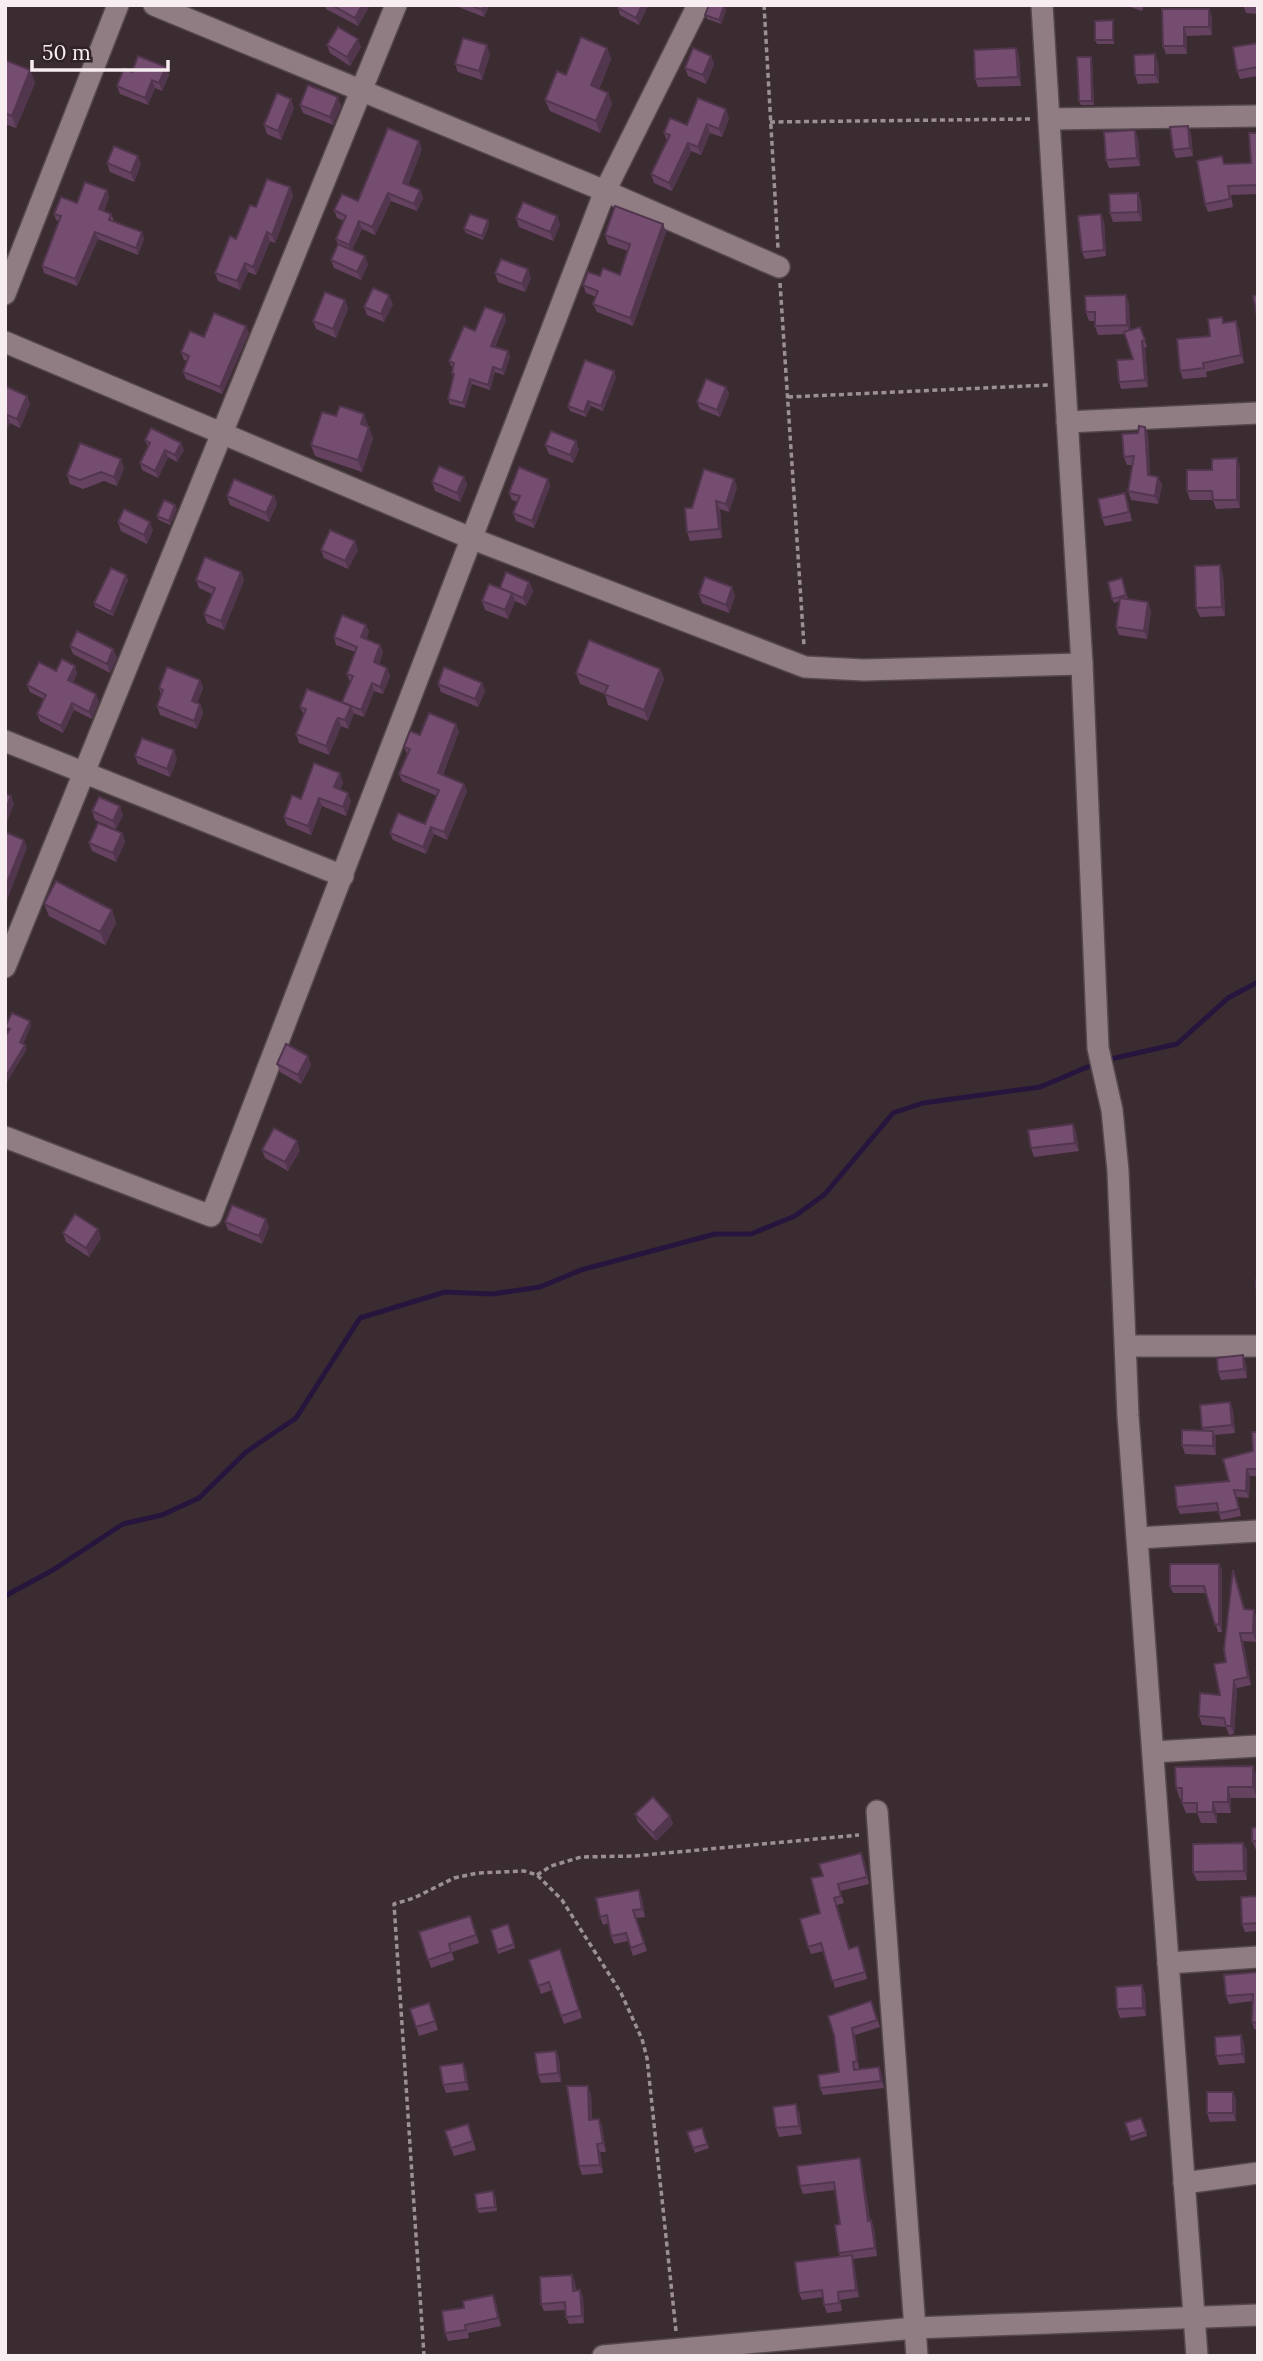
<svg xmlns="http://www.w3.org/2000/svg" width="1263" height="2361" viewBox="0 0 1263 2361" font-family="Lora,serif">
  <style>
    .lines { fill: none; stroke-linecap: round; stroke-linejoin: round }
    .stream { stroke: #28153d; stroke-width: 5 }
    .minor-casing { stroke: #55484d; stroke-width: 24 }
    .path { stroke: #9c9094; stroke-width: 3.5; stroke-dasharray: 5 3.5; stroke-linecap: butt }
    .minor { stroke: #907d83; stroke-width: 21 }
    .wall { fill: #654260 }
    .shaded-wall { fill: #52364e }
    .building { fill: #754d70; stroke: #52364e; stroke-width: 2 }
  </style>
  <rect width="100%" height="100%" fill="#3b2c31"/>
  <g class="lines">
    <g class="stream">
      <polyline points="1106,1060 1177,1044 1228,998 1258,982"/>
      <polyline points="5,1596 53,1570 123,1524 162,1515 199,1498 246,1452 296,1418 360,1318 445,1292 492,1294 540,1287 581,1270 715,1234 751,1234 795,1216 825,1194 893,1113 923,1103 1040,1087 1097,1063"/>
    </g>
    <defs>
      <g id="minor">
        <polyline points="154,5 605,191 779,267"/>
        <polyline points="1042,5 1082,664 1098,1048 1112,1110 1118,1171 1128,1416 1197,2356"/>
        <polyline points="1049,119 1258,116"/>
        <polyline points="5,294 118,5"/>
        <polyline points="5,342 473,539 805,667 864,670 1082,664"/>
        <polyline points="1067,422 1258,413"/>
        <polyline points="5,741 343,876"/>
        <polyline points="5,967 396,5"/>
        <polyline points="5,1137 211,1216 605,191 698,5"/>
        <polyline points="1127,1346 1258,1346"/>
        <polyline points="1138,1538 1258,1531"/>
        <polyline points="1153,1752 1258,1746"/>
        <polyline points="877,1811 917,2356"/>
        <polyline points="1168,1963 1258,1957"/>
        <polyline points="1184,2183 1258,2173"/>
        <polyline points="603,2356 915,2328 1258,2315"/>
      </g>
    </defs>
    <use href="#minor" class="minor-casing"/>
    <g class="path">
      <polyline points="764,5 778,248"/>
      <polyline points="770,122 1030,119"/>
      <polyline points="780,283 804,646"/>
      <polyline points="788,397 1048,385"/>
      <polyline points="537,1875 551,1866 581,1857 634,1856 859,1835"/>
      <polyline points="424,2356 394,1904 414,1898 454,1878 478,1873 524,1871 537,1875 562,1900 621,1993 642,2039 647,2058 676,2331"/>
    </g>
    <use href="#minor" class="minor"/>
  </g>
  <g class="wall">
    <polygon points="324,5 370,5 358,26 326,9"/>
    <polygon points="453,5 489,5 484,17"/>
    <polygon points="619,5 648,5 639,25 620,15 618,8"/>
    <polygon points="1124,5 1144,5 1142,11"/>
    <polygon points="1243,5 1258,5 1258,14 1246,13"/>
    <polygon points="1162,9 1209,9 1212,18 1212,35 1187,36 1187,54 1166,54 1163,46"/>
    <polygon points="726,10 721,24 707,19 705,15"/>
    <polygon points="1114,25 1114,44 1097,44 1095,40"/>
    <polygon points="1258,43 1258,76 1240,79 1237,71"/>
    <polygon points="327,45 361,47 350,66 330,53"/>
    <polygon points="607,48 611,59 599,89 608,93 612,104 600,133 550,111 545,100 566,75"/>
    <polygon points="1016,48 1019,57 1021,86 978,87 975,79"/>
    <polygon points="490,54 482,80 458,72 455,64"/>
    <polygon points="711,56 714,64 706,84 688,76 685,68"/>
    <polygon points="1091,57 1092,61 1094,105 1081,105 1079,101"/>
    <polygon points="5,60 30,70 35,83 16,128 5,124"/>
    <polygon points="1158,62 1159,83 1138,84 1135,75"/>
    <polygon points="166,67 169,75 162,91 155,88 148,105 120,94 117,86 132,72"/>
    <polygon points="300,105 341,106 333,125 303,113"/>
    <polygon points="294,108 281,140 267,134 264,125"/>
    <polygon points="729,118 722,137 710,133 701,155 691,151 672,191 654,183 651,174 667,141 664,133 687,125"/>
    <polygon points="1188,126 1191,134 1193,156 1176,158 1173,150"/>
    <polygon points="1258,133 1258,194 1231,195 1233,207 1208,212 1205,204 1225,164 1251,163"/>
    <polygon points="1138,138 1140,166 1109,168 1106,160"/>
    <polygon points="422,149 408,185 420,190 423,198 417,211 391,201 375,235 362,229 352,250 368,264 361,280 334,268 331,260 338,245 336,239 344,221 337,218 334,210 358,201"/>
    <polygon points="107,163 141,164 134,182 110,172"/>
    <polygon points="290,187 293,196 275,243 270,241 256,275 248,272 240,290 218,281 215,273 256,207"/>
    <polygon points="107,190 109,197 104,211 111,214 114,221 142,232 144,239 138,255 98,239 77,286 44,273 42,266 59,221 56,220 54,214"/>
    <polygon points="1141,201 1142,221 1113,222 1110,213"/>
    <polygon points="557,216 560,225 553,241 519,227 516,218"/>
    <polygon points="488,220 489,225 483,240 466,233 464,229"/>
    <polygon points="1104,221 1106,256 1085,259 1082,252"/>
    <polygon points="663,224 666,232 633,326 597,312 593,304 596,297 586,293 583,285 600,276 620,275 628,251 608,244 605,235"/>
    <polygon points="495,273 531,278 525,292 498,282"/>
    <polygon points="345,300 348,309 336,338 316,329 313,321"/>
    <polygon points="1129,303 1130,330 1140,327 1147,347 1145,348 1148,387 1121,389 1119,382 1133,359 1125,334 1098,335 1095,326 1095,321 1089,321 1086,312"/>
    <polygon points="393,304 384,322 367,315 364,307"/>
    <polygon points="504,314 506,320 495,347 510,356 504,375 495,372 490,390 472,384 465,408 450,404 448,399 453,378 452,373 453,367 451,366 449,361 475,331"/>
    <polygon points="1236,321 1239,329 1244,363 1206,372 1207,377 1183,379 1180,371 1210,336 1224,322"/>
    <polygon points="249,333 222,394 186,379 183,372 187,361 184,360 181,352 204,337"/>
    <polygon points="616,377 603,411 591,406 586,417 570,411 568,406"/>
    <polygon points="5,386 27,396 30,404 20,428 10,423 5,432"/>
    <polygon points="726,387 729,394 720,417 700,409 697,402"/>
    <polygon points="336,416 368,425 368,427 373,438 362,472 315,456 311,445"/>
    <polygon points="1145,427 1148,435 1150,475 1158,477 1162,485 1158,504 1131,500 1128,491 1132,465 1127,465 1124,457 1138,433"/>
    <polygon points="145,440 184,450 177,462 168,457 158,478 142,470 140,463 148,447"/>
    <polygon points="545,445 579,449 573,463 549,454"/>
    <polygon points="1240,467 1240,508 1216,509 1213,500 1190,500 1187,491 1212,470"/>
    <polygon points="124,468 117,486 104,481 83,489 70,484 67,475"/>
    <polygon points="464,477 467,485 460,502 435,491 432,482"/>
    <polygon points="548,479 550,486 534,528 516,521 513,513 518,502 512,500 509,493"/>
    <polygon points="734,479 737,487 729,512 720,509 722,538 690,541 687,532 692,508"/>
    <polygon points="227,496 274,496 277,504 269,522 230,505"/>
    <polygon points="1128,502 1132,521 1105,526 1102,518"/>
    <polygon points="177,509 170,525 159,520 157,516"/>
    <polygon points="118,522 153,530 147,544 121,531"/>
    <polygon points="321,550 358,550 348,569 324,558"/>
    <polygon points="241,572 244,580 224,630 207,623 204,614 212,594 199,588 196,580"/>
    <polygon points="1223,574 1225,616 1200,617 1196,608"/>
    <polygon points="1122,578 1128,599 1151,611 1147,639 1119,635 1116,627 1120,601 1114,603 1112,599"/>
    <polygon points="128,580 113,616 95,607 94,603"/>
    <polygon points="529,582 533,591 526,606 515,601 508,619 485,610 482,601 500,588"/>
    <polygon points="732,587 735,596 729,613 702,603 699,594"/>
    <polygon points="366,625 369,632 366,639 380,645 383,652 379,664 387,668 390,676 383,694 374,691 364,717 353,713 348,729 341,726 329,755 299,743 296,734 304,715 300,707 342,703 350,682 347,674 355,652 336,645 334,637"/>
    <polygon points="70,646 113,649 117,658 110,673 73,654"/>
    <polygon points="660,669 664,679 648,721 608,705 605,694 580,684 576,673"/>
    <polygon points="56,671 77,673 73,682 99,701 92,719 74,710 63,733 40,721 37,714 44,699 30,692 27,685"/>
    <polygon points="200,680 203,688 197,703 200,704 203,713 197,729 160,715 157,706 161,695 159,688"/>
    <polygon points="482,683 485,691 478,707 441,692 438,684"/>
    <polygon points="459,731 443,775 464,784 467,791 447,840 434,834 426,854 393,840 390,833 425,824 437,796 402,781 399,774 407,754 404,747 420,735"/>
    <polygon points="135,756 177,759 170,777 138,764"/>
    <polygon points="343,782 340,790 351,801 346,816 322,806 311,835 287,825 284,817 301,799"/>
    <polygon points="92,811 123,815 116,829 95,820"/>
    <polygon points="122,833 125,842 116,862 92,851 89,843"/>
    <polygon points="44,904 112,910 116,923 105,945 49,916"/>
    <polygon points="277,1064 311,1065 301,1084 280,1072"/>
    <polygon points="1073,1124 1076,1133 1079,1151 1034,1157 1031,1148"/>
    <polygon points="262,1150 300,1150 288,1171 265,1158"/>
    <polygon points="225,1222 269,1227 262,1244 228,1230"/>
    <polygon points="63,1233 101,1238 89,1257 66,1242"/>
    <polygon points="1246,1363 1247,1378 1221,1380 1218,1372"/>
    <polygon points="1233,1410 1235,1433 1215,1435 1216,1440 1216,1455 1185,1454 1182,1445 1204,1431 1202,1428"/>
    <polygon points="1258,1432 1258,1476 1250,1476 1249,1498 1237,1497 1241,1516 1221,1520 1218,1511 1180,1514 1177,1507 1229,1481 1253,1451"/>
    <polygon points="1219,1564 1222,1571 1222,1632 1218,1632 1206,1593 1173,1593 1170,1586"/>
    <polygon points="1236,1578 1245,1609 1257,1618 1256,1642 1243,1641 1251,1685 1237,1688 1234,1734 1229,1735 1226,1727 1202,1725 1199,1716 1220,1695 1226,1662"/>
    <polygon points="1257,1777 1257,1798 1231,1798 1231,1813 1217,1813 1217,1823 1201,1823 1197,1813 1186,1813 1182,1803 1182,1799 1180,1799 1176,1788"/>
    <polygon points="635,1814 670,1816 673,1824 656,1841 638,1822"/>
    <polygon points="1258,1827 1258,1850 1256,1850 1252,1841"/>
    <polygon points="1243,1843 1247,1851 1247,1880 1197,1881 1193,1872"/>
    <polygon points="864,1860 869,1884 840,1891 844,1903 837,1905 849,1949 860,1953 867,1979 835,1988 824,1951 811,1954 808,1947 820,1913 823,1876"/>
    <polygon points="639,1890 642,1899 645,1917 636,1918 647,1951 633,1956 628,1941 614,1944 611,1936 609,1923 603,1925 600,1917"/>
    <polygon points="1258,1896 1258,1931 1245,1932 1242,1924"/>
    <polygon points="470,1916 479,1943 452,1952 454,1960 431,1968 419,1932"/>
    <polygon points="508,1924 515,1948 498,1954 491,1930"/>
    <polygon points="560,1949 582,2018 564,2024 552,1990 541,1994 529,1960"/>
    <polygon points="1258,1972 1258,2030 1254,2029 1252,2022 1253,2001 1229,2004 1226,1996"/>
    <polygon points="1142,1985 1145,1994 1146,2016 1120,2018 1117,2009"/>
    <polygon points="871,2001 880,2027 855,2035 859,2069 856,2069 856,2070 879,2067 882,2075 884,2088 823,2095 820,2088 839,2072 834,2035"/>
    <polygon points="429,2003 438,2030 419,2036 410,2009"/>
    <polygon points="1244,2043 1245,2063 1219,2065 1216,2056"/>
    <polygon points="556,2051 559,2059 561,2082 541,2083 538,2075"/>
    <polygon points="463,2063 466,2071 469,2090 446,2093 443,2085"/>
    <polygon points="1233,2092 1236,2100 1236,2121 1210,2122 1207,2113"/>
    <polygon points="591,2094 592,2119 599,2119 602,2127 606,2152 600,2152 603,2173 582,2175 579,2166"/>
    <polygon points="799,2112 802,2134 779,2137 776,2128"/>
    <polygon points="1141,2118 1147,2136 1131,2141 1125,2123"/>
    <polygon points="468,2124 476,2150 454,2156 445,2131"/>
    <polygon points="702,2128 709,2148 695,2153 693,2148"/>
    <polygon points="860,2158 862,2166 870,2220 871,2220 874,2228 877,2256 853,2259 859,2297 840,2300 842,2311 827,2313 824,2305 823,2297 802,2300 799,2293 840,2256 839,2253 840,2224 835,2190 803,2194 800,2186"/>
    <polygon points="495,2195 497,2211 479,2213 477,2209"/>
    <polygon points="572,2275 575,2283 576,2291 580,2290 583,2298 584,2323 569,2324 566,2317 566,2310 544,2311 541,2304"/>
    <polygon points="496,2303 501,2326 468,2333 469,2338 448,2341 445,2333"/>
  </g>
  <g class="shaded-wall">
    <polygon points="362,5 370,5 358,26 355,18"/>
    <polygon points="483,5 489,5 484,17 482,10"/>
    <polygon points="642,5 648,5 639,25 636,18"/>
    <polygon points="724,6 726,10 721,24 719,20"/>
    <polygon points="1209,9 1212,18 1212,35 1209,27"/>
    <polygon points="1113,20 1114,25 1114,44 1113,40"/>
    <polygon points="1184,27 1187,36 1187,54 1184,46"/>
    <polygon points="358,39 361,47 350,66 347,57"/>
    <polygon points="487,45 490,54 482,80 479,71"/>
    <polygon points="607,48 611,59 595,97 591,85"/>
    <polygon points="1016,48 1019,57 1021,86 1018,77"/>
    <polygon points="1155,54 1158,62 1159,83 1155,75"/>
    <polygon points="711,56 714,64 706,84 703,75"/>
    <polygon points="1091,57 1092,61 1094,105 1092,101"/>
    <polygon points="166,67 169,75 162,91 159,83"/>
    <polygon points="30,70 35,83 16,128 12,116"/>
    <polygon points="152,80 155,88 148,105 145,98"/>
    <polygon points="608,93 612,104 600,133 596,121"/>
    <polygon points="338,97 341,106 333,125 330,117"/>
    <polygon points="291,99 294,108 281,140 278,131"/>
    <polygon points="726,109 729,118 722,137 719,129"/>
    <polygon points="707,124 710,133 701,155 698,147"/>
    <polygon points="1188,126 1191,134 1193,156 1190,148"/>
    <polygon points="1135,130 1138,138 1140,166 1137,158"/>
    <polygon points="419,141 422,149 406,191 403,183"/>
    <polygon points="688,143 691,151 672,191 669,183"/>
    <polygon points="138,156 141,164 134,182 131,173"/>
    <polygon points="290,187 293,196 275,243 272,235"/>
    <polygon points="107,190 109,197 102,216 99,209"/>
    <polygon points="420,190 423,198 417,211 414,204"/>
    <polygon points="388,193 391,201 375,235 372,227"/>
    <polygon points="1138,193 1141,201 1142,221 1138,212"/>
    <polygon points="1101,214 1104,221 1106,256 1104,250"/>
    <polygon points="557,216 560,225 553,241 550,232"/>
    <polygon points="488,220 489,225 483,240 482,236"/>
    <polygon points="359,221 362,229 351,252 349,245"/>
    <polygon points="663,224 666,232 633,326 630,318"/>
    <polygon points="95,232 98,239 77,286 75,279"/>
    <polygon points="142,232 144,239 138,255 136,248"/>
    <polygon points="267,232 270,241 256,275 253,267"/>
    <polygon points="365,256 368,264 361,280 357,272"/>
    <polygon points="245,263 248,272 240,290 237,281"/>
    <polygon points="528,269 531,278 525,292 522,284"/>
    <polygon points="389,295 393,304 384,322 381,314"/>
    <polygon points="1126,295 1129,303 1130,334 1127,325"/>
    <polygon points="345,300 348,309 336,338 333,329"/>
    <polygon points="504,314 506,320 493,351 491,346"/>
    <polygon points="1236,321 1239,329 1244,363 1241,355"/>
    <polygon points="246,326 249,333 222,394 220,387"/>
    <polygon points="1142,341 1145,348 1148,387 1145,380"/>
    <polygon points="508,351 510,356 504,375 502,370"/>
    <polygon points="493,367 495,372 490,390 488,385"/>
    <polygon points="614,371 616,377 603,411 601,406"/>
    <polygon points="470,379 472,384 465,408 463,403"/>
    <polygon points="726,387 729,394 720,417 717,410"/>
    <polygon points="27,396 30,404 20,428 17,419"/>
    <polygon points="588,401 591,406 586,417 584,412"/>
    <polygon points="364,414 368,425 365,436 361,424"/>
    <polygon points="7,415 10,423 5,432 5,417"/>
    <polygon points="369,427 373,438 362,472 358,460"/>
    <polygon points="1145,427 1148,435 1151,483 1148,475"/>
    <polygon points="576,441 579,449 573,463 570,455"/>
    <polygon points="181,443 184,450 177,462 175,455"/>
    <polygon points="165,450 168,457 158,478 155,471"/>
    <polygon points="1237,458 1240,467 1240,508 1237,500"/>
    <polygon points="121,459 124,468 117,486 114,477"/>
    <polygon points="464,477 467,485 460,502 457,493"/>
    <polygon points="1158,477 1162,485 1158,504 1155,496"/>
    <polygon points="548,479 550,486 534,528 532,521"/>
    <polygon points="734,479 737,487 729,512 726,504"/>
    <polygon points="1125,493 1128,502 1132,521 1129,512"/>
    <polygon points="274,496 277,504 269,522 266,513"/>
    <polygon points="716,501 720,509 722,538 719,529"/>
    <polygon points="175,505 177,509 170,525 169,521"/>
    <polygon points="150,522 153,530 147,544 144,535"/>
    <polygon points="355,541 358,550 348,569 345,561"/>
    <polygon points="1220,565 1223,574 1225,616 1222,607"/>
    <polygon points="241,572 244,580 224,630 221,621"/>
    <polygon points="126,575 128,580 113,616 111,612"/>
    <polygon points="529,582 533,591 526,606 523,598"/>
    <polygon points="732,587 735,596 729,613 726,605"/>
    <polygon points="512,593 515,601 508,619 505,610"/>
    <polygon points="1148,602 1151,611 1147,639 1144,631"/>
    <polygon points="366,625 369,632 364,645 361,637"/>
    <polygon points="380,645 383,652 376,670 374,662"/>
    <polygon points="113,649 117,658 110,673 107,664"/>
    <polygon points="75,666 77,673 70,687 68,680"/>
    <polygon points="387,668 390,676 383,694 380,687"/>
    <polygon points="660,669 664,679 648,721 644,710"/>
    <polygon points="200,680 203,688 195,709 192,701"/>
    <polygon points="372,683 374,691 364,717 361,710"/>
    <polygon points="482,683 485,691 478,707 475,699"/>
    <polygon points="96,694 99,701 92,719 89,712"/>
    <polygon points="72,703 74,710 63,733 61,726"/>
    <polygon points="200,704 203,713 197,729 194,721"/>
    <polygon points="351,706 354,714 348,729 345,720"/>
    <polygon points="338,718 341,726 329,755 326,746"/>
    <polygon points="456,724 459,731 441,780 438,773"/>
    <polygon points="174,750 177,759 170,777 167,769"/>
    <polygon points="340,773 343,782 337,796 334,787"/>
    <polygon points="464,784 467,791 447,840 444,832"/>
    <polygon points="348,793 351,801 346,816 343,807"/>
    <polygon points="11,796 14,804 5,827 5,811"/>
    <polygon points="319,798 322,806 311,835 308,826"/>
    <polygon points="120,806 123,815 116,829 113,821"/>
    <polygon points="431,827 434,834 426,854 423,847"/>
    <polygon points="122,833 125,842 116,862 113,853"/>
    <polygon points="24,840 27,848 6,903 5,888"/>
    <polygon points="112,910 116,923 105,945 100,932"/>
    <polygon points="30,1021 31,1026 22,1047 20,1042"/>
    <polygon points="25,1045 27,1049 6,1084 5,1078"/>
    <polygon points="308,1056 311,1065 301,1084 298,1075"/>
    <polygon points="1073,1124 1076,1133 1079,1151 1075,1143"/>
    <polygon points="297,1141 300,1150 288,1171 285,1162"/>
    <polygon points="266,1219 269,1227 262,1244 259,1236"/>
    <polygon points="98,1229 101,1238 89,1257 86,1248"/>
    <polygon points="1243,1355 1246,1363 1247,1378 1244,1369"/>
    <polygon points="1230,1402 1233,1410 1235,1433 1232,1425"/>
    <polygon points="1213,1431 1216,1440 1216,1455 1213,1446"/>
    <polygon points="1247,1469 1250,1476 1249,1498 1246,1491"/>
    <polygon points="1219,1564 1222,1571 1222,1632 1219,1624"/>
    <polygon points="1254,1610 1257,1618 1256,1642 1253,1633"/>
    <polygon points="1240,1633 1243,1641 1251,1685 1248,1677"/>
    <polygon points="1234,1680 1237,1688 1234,1734 1231,1726"/>
    <polygon points="1253,1766 1257,1777 1257,1798 1253,1787"/>
    <polygon points="1228,1787 1231,1798 1231,1813 1228,1802"/>
    <polygon points="1213,1802 1217,1813 1217,1823 1213,1812"/>
    <polygon points="670,1816 673,1824 656,1841 653,1833"/>
    <polygon points="1243,1843 1247,1851 1247,1880 1244,1871"/>
    <polygon points="639,1890 642,1899 645,1917 642,1909"/>
    <polygon points="1142,1985 1145,1994 1146,2016 1143,2008"/>
    <polygon points="852,2028 855,2035 859,2069 857,2061"/>
    <polygon points="1241,2035 1244,2043 1245,2063 1242,2054"/>
    <polygon points="556,2051 559,2059 561,2082 558,2073"/>
    <polygon points="463,2063 466,2071 469,2090 466,2082"/>
    <polygon points="879,2067 882,2075 884,2088 881,2081"/>
    <polygon points="588,2086 591,2094 592,2128 589,2120"/>
    <polygon points="1233,2092 1236,2100 1236,2121 1233,2113"/>
    <polygon points="796,2104 799,2112 802,2134 799,2126"/>
    <polygon points="599,2119 602,2127 606,2152 603,2143"/>
    <polygon points="597,2144 600,2152 603,2173 600,2165"/>
    <polygon points="860,2158 862,2166 871,2228 868,2221"/>
    <polygon points="871,2220 874,2228 877,2256 875,2248"/>
    <polygon points="852,2255 854,2262 859,2297 856,2290"/>
    <polygon points="572,2275 575,2283 576,2299 573,2291"/>
    <polygon points="580,2290 583,2298 584,2323 582,2316"/>
    <polygon points="493,2295 496,2303 501,2326 498,2318"/>
  </g>
  <g class="building">
    <polygon points="332,5 362,5 355,18"/>
    <polygon points="470,5 483,5 482,10"/>
    <polygon points="619,5 642,5 636,18 618,8"/>
    <polygon points="709,5 724,6 719,20 705,15"/>
    <polygon points="1162,9 1209,9 1209,27 1184,27 1184,46 1163,46"/>
    <polygon points="1113,20 1113,40 1095,40 1095,21"/>
    <polygon points="338,27 358,39 347,57 327,45"/>
    <polygon points="581,37 607,48 591,85 608,93 596,121 545,100 557,71 566,75"/>
    <polygon points="463,38 487,45 479,71 455,64"/>
    <polygon points="1258,43 1258,67 1237,71 1233,47"/>
    <polygon points="693,48 711,56 703,75 685,68"/>
    <polygon points="1016,48 1018,77 975,79 974,50"/>
    <polygon points="1155,54 1155,75 1135,75 1134,55"/>
    <polygon points="138,56 166,67 159,83 152,80 145,98 117,86 124,68 132,72"/>
    <polygon points="1077,57 1091,57 1092,101 1079,101"/>
    <polygon points="5,60 30,70 12,116 5,113"/>
    <polygon points="308,85 338,97 330,117 300,105"/>
    <polygon points="277,93 291,99 278,131 264,125"/>
    <polygon points="698,98 726,109 719,129 707,124 698,147 688,143 669,183 651,174 670,135 664,133 670,118 687,125"/>
    <polygon points="1188,126 1190,148 1173,150 1170,127"/>
    <polygon points="388,128 419,141 403,183 420,190 414,204 388,193 372,227 359,221 349,245 336,239 346,216 334,210 342,194 358,201"/>
    <polygon points="1135,130 1137,158 1106,160 1104,132"/>
    <polygon points="1249,133 1258,133 1258,185 1228,186 1230,199 1205,204 1197,161 1222,156 1224,164 1251,163"/>
    <polygon points="114,146 138,156 131,173 107,163"/>
    <polygon points="267,179 290,187 272,235 267,232 253,267 245,263 237,281 215,273 230,236 236,239 250,205 256,207"/>
    <polygon points="85,182 107,190 99,209 111,214 109,220 142,232 136,248 95,232 75,279 42,266 61,216 54,214 61,197 77,203"/>
    <polygon points="1138,193 1138,212 1110,213 1109,194"/>
    <polygon points="523,202 557,216 550,232 516,218"/>
    <polygon points="615,206 663,224 630,318 593,304 598,291 583,285 588,272 600,276 603,268 620,275 630,244 605,235"/>
    <polygon points="470,214 488,220 482,236 464,229"/>
    <polygon points="1101,214 1104,250 1082,252 1078,216"/>
    <polygon points="338,244 365,256 357,272 331,260"/>
    <polygon points="501,259 528,269 522,284 495,273"/>
    <polygon points="373,288 389,295 381,314 364,307"/>
    <polygon points="325,292 345,300 333,329 313,321"/>
    <polygon points="1126,295 1127,325 1095,326 1095,312 1086,312 1085,296"/>
    <polygon points="1258,295 1258,316 1257,316 1253,296"/>
    <polygon points="485,307 504,314 491,346 508,351 502,370 493,367 488,385 470,379 463,403 448,399 454,374 452,373 454,363 449,361 464,326 475,331"/>
    <polygon points="214,313 246,326 220,387 183,372 189,356 181,352 190,331 204,337"/>
    <polygon points="1222,317 1223,323 1236,321 1241,355 1203,363 1204,368 1180,371 1177,339 1210,336 1208,319"/>
    <polygon points="1140,327 1145,340 1142,341 1145,380 1119,382 1117,360 1133,359 1124,332"/>
    <polygon points="585,360 614,371 601,406 588,401 584,412 568,406"/>
    <polygon points="706,379 726,387 717,410 697,402"/>
    <polygon points="5,386 27,396 17,419 7,415 5,417"/>
    <polygon points="340,406 364,414 361,424 369,427 358,460 311,445 322,412 336,416"/>
    <polygon points="1139,426 1145,427 1148,475 1158,477 1155,496 1128,491 1134,456 1124,457 1122,434 1138,433"/>
    <polygon points="151,428 181,443 175,455 165,450 155,471 140,463 150,443 145,440"/>
    <polygon points="551,431 576,441 570,455 545,445"/>
    <polygon points="80,443 121,459 114,477 101,472 80,480 67,475"/>
    <polygon points="1237,458 1237,500 1213,500 1212,491 1187,491 1187,470 1212,470 1212,459"/>
    <polygon points="439,466 464,477 457,493 432,482"/>
    <polygon points="519,467 548,479 532,521 513,513 520,496 509,493"/>
    <polygon points="704,469 734,479 726,504 716,501 719,529 687,532 685,508 692,508"/>
    <polygon points="234,479 274,496 266,513 227,496"/>
    <polygon points="1125,493 1129,512 1102,518 1098,499"/>
    <polygon points="164,500 175,505 169,521 157,516"/>
    <polygon points="124,509 150,522 144,535 118,522"/>
    <polygon points="330,530 355,541 345,561 321,550"/>
    <polygon points="205,557 241,572 221,621 204,614 215,588 196,580"/>
    <polygon points="1220,565 1222,607 1196,608 1195,566"/>
    <polygon points="111,568 126,575 111,612 94,603"/>
    <polygon points="506,572 529,582 523,598 500,588"/>
    <polygon points="705,577 732,587 726,605 699,594"/>
    <polygon points="1122,578 1126,595 1112,599 1108,582"/>
    <polygon points="489,584 512,593 505,610 482,601"/>
    <polygon points="1120,598 1148,602 1144,631 1116,627"/>
    <polygon points="342,615 366,625 361,637 380,645 374,662 387,668 380,687 372,683 361,710 342,702 353,676 347,674 357,647 334,637"/>
    <polygon points="77,631 113,649 107,664 70,646"/>
    <polygon points="589,640 660,669 644,710 604,694 608,686 576,673"/>
    <polygon points="62,659 75,666 68,680 96,694 89,712 72,703 61,726 37,714 46,695 27,685 39,662 56,671"/>
    <polygon points="167,667 200,680 192,701 200,704 194,721 157,706 163,690 159,688"/>
    <polygon points="444,667 482,683 475,699 438,684"/>
    <polygon points="307,689 351,706 345,720 338,718 336,721 326,746 296,734 306,709 300,707"/>
    <polygon points="429,713 456,724 438,773 464,784 444,832 431,827 423,847 390,833 398,813 425,824 439,790 399,774 410,749 404,747 410,731 420,735"/>
    <polygon points="142,738 174,750 167,769 135,756"/>
    <polygon points="314,763 340,773 334,787 348,793 343,807 319,798 308,826 284,817 292,795 301,799"/>
    <polygon points="5,794 11,796 5,811"/>
    <polygon points="99,797 120,806 113,821 92,811"/>
    <polygon points="98,823 122,833 113,853 89,843"/>
    <polygon points="5,832 24,840 5,888"/>
    <polygon points="56,881 112,910 100,932 44,904"/>
    <polygon points="12,1013 30,1021 20,1042 25,1045 5,1078 5,1037 10,1029 5,1027"/>
    <polygon points="286,1044 308,1056 298,1075 277,1064"/>
    <polygon points="1073,1124 1075,1143 1031,1148 1028,1130"/>
    <polygon points="274,1128 297,1141 285,1162 262,1150"/>
    <polygon points="232,1205 266,1219 259,1236 225,1222"/>
    <polygon points="75,1214 98,1229 86,1248 63,1233"/>
    <polygon points="1256,1280 1258,1280 1258,1298 1257,1298"/>
    <polygon points="1243,1355 1244,1369 1218,1372 1217,1358"/>
    <polygon points="1230,1402 1232,1425 1202,1428 1200,1405"/>
    <polygon points="1182,1430 1213,1431 1213,1446 1182,1445"/>
    <polygon points="1252,1432 1258,1432 1258,1469 1247,1469 1246,1491 1234,1490 1239,1509 1219,1513 1217,1503 1177,1507 1175,1486 1229,1481 1223,1459 1253,1451"/>
    <polygon points="1170,1564 1219,1564 1219,1624 1215,1625 1204,1586 1170,1586"/>
    <polygon points="1233,1570 1244,1609 1254,1610 1253,1633 1240,1633 1248,1677 1234,1680 1231,1726 1226,1726 1224,1718 1199,1716 1200,1693 1220,1695 1214,1664 1226,1662 1224,1650"/>
    <polygon points="1253,1766 1253,1787 1228,1787 1228,1802 1213,1802 1213,1812 1197,1812 1197,1803 1182,1803 1182,1788 1176,1788 1175,1767"/>
    <polygon points="653,1797 670,1816 653,1833 635,1814"/>
    <polygon points="1258,1827 1258,1841 1252,1841 1252,1828"/>
    <polygon points="1243,1843 1244,1871 1193,1872 1193,1844"/>
    <polygon points="861,1853 867,1877 838,1884 841,1896 834,1898 849,1949 858,1946 865,1972 832,1981 821,1943 808,1947 800,1919 820,1913 811,1878 823,1876 819,1864"/>
    <polygon points="639,1890 642,1909 633,1910 644,1943 631,1948 626,1933 611,1936 607,1915 600,1917 596,1898"/>
    <polygon points="1258,1896 1258,1923 1242,1924 1241,1897"/>
    <polygon points="470,1916 476,1935 449,1944 451,1952 428,1960 419,1932"/>
    <polygon points="508,1924 514,1944 497,1950 491,1930"/>
    <polygon points="560,1949 579,2010 561,2016 549,1982 538,1986 529,1960"/>
    <polygon points="1258,1972 1258,2023 1252,2022 1253,1994 1226,1996 1224,1975"/>
    <polygon points="1142,1985 1143,2008 1117,2009 1116,1987"/>
    <polygon points="871,2001 877,2020 852,2028 857,2061 853,2062 854,2070 879,2067 881,2081 820,2088 818,2075 839,2072 834,2035 828,2016"/>
    <polygon points="429,2003 435,2021 416,2027 410,2009"/>
    <polygon points="1241,2035 1242,2054 1216,2056 1215,2037"/>
    <polygon points="556,2051 558,2073 538,2075 535,2053"/>
    <polygon points="463,2063 466,2082 443,2085 440,2066"/>
    <polygon points="567,2086 588,2086 589,2120 599,2119 603,2143 597,2144 600,2165 579,2166"/>
    <rect x="1207" y="2092" width="26" height="21"/>
    <polygon points="796,2104 799,2126 776,2128 773,2107"/>
    <polygon points="1141,2118 1146,2132 1130,2137 1125,2123"/>
    <polygon points="468,2124 473,2141 451,2148 445,2131"/>
    <polygon points="702,2128 707,2144 693,2148 687,2132"/>
    <polygon points="860,2158 868,2221 871,2220 875,2248 839,2253 835,2225 840,2224 834,2182 800,2186 797,2166"/>
    <polygon points="493,2191 495,2207 477,2209 475,2194"/>
    <polygon points="852,2255 856,2290 838,2292 839,2303 824,2305 822,2290 799,2293 795,2262"/>
    <polygon points="572,2275 573,2291 580,2290 582,2316 566,2317 565,2302 541,2304 540,2277"/>
    <polygon points="493,2295 498,2318 465,2325 466,2330 445,2333 442,2311 464,2308 463,2301"/>
  </g>
  <rect width="1263" height="2361" fill="none" stroke="#f8eef1" stroke-width="14"/>
  <path d="M32 60v10h136v-10" fill="none" stroke="#f8eef1" stroke-width="3.5"/>
  <text x="42" y="60" font-size="21" fill="#f8eef1" stroke="#312227" stroke-width="5" paint-order="stroke">50 m</text>
</svg>
